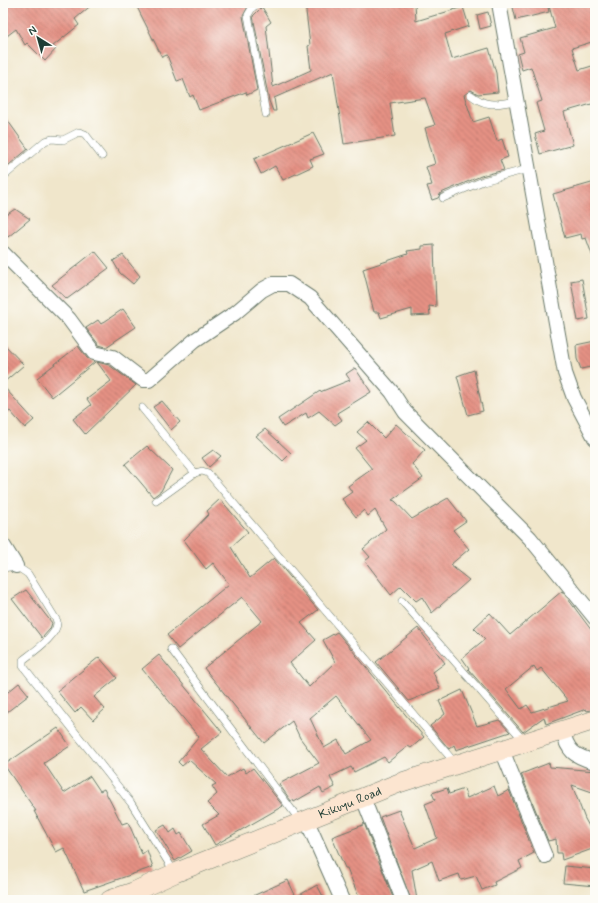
<svg xmlns="http://www.w3.org/2000/svg" width="598" height="903" viewBox="0 0 598 903" font-family="Mynerve,sans-serif">
  <style>
    .building { fill: url(#building-back-hatch); fill-rule: evenodd }
    .lines { fill: none; stroke-linecap: round; stroke-linejoin: round }
    .lane-casing { stroke: #687869; stroke-width: 8 }
    .street-casing { stroke: #687869; stroke-width: 16 }
    .secondary-casing { stroke: #687869; stroke-width: 20 }
    .lane { stroke: #fff; stroke-width: 7 }
    .street { stroke: #fff; stroke-width: 14 }
    .secondary { stroke: #fce5d0; stroke-width: 19 }
    .labels { text-anchor: middle; dominant-baseline: central; stroke-width: 3; stroke-linejoin: round; paint-order: stroke }
    .street-label { font-size: 13px; fill: #1f3d34; stroke: #fdfcf7 }
  </style>
  <defs>
    <pattern id="building-back-hatch" width="6" height="6" patternUnits="userSpaceOnUse"><rect width="6" height="6" fill="#e59184"/><path d="M-1 5l2 2M0 0l6 6M5-1l2 2" fill="none" stroke="#b9786d"/></pattern>
  </defs>
  <rect width="100%" height="100%" fill="#fdfcf7"/>
  <filter id="ink" filterUnits="userSpaceOnUse"><feTurbulence type="fractalNoise" baseFrequency=".025" numOctaves="2"/><feDisplacementMap in="SourceGraphic" scale="8" xChannelSelector="R" yChannelSelector="G"/><feConvolveMatrix kernelMatrix="1 2 1 2 8 2 1 2 1" color-interpolation-filters="sRGB"/></filter>
  <filter id="wash" filterUnits="userSpaceOnUse"><feTurbulence type="fractalNoise" baseFrequency=".012" numOctaves="4" result="noise"/><feDisplacementMap in="SourceGraphic" scale="16" xChannelSelector="R" yChannelSelector="G"/><feGaussianBlur stdDeviation="0.9" result="paint"/><feColorMatrix in="noise" values="0 0 0 0 0 0 0 0 0 0 0 0 0 0 0 0 0 1.4 0 .05"/><feComposite in="paint" operator="in"/></filter>
  <g filter="url(#wash)">
    <rect width="100%" height="100%" fill="#f0e6cb"/>
    <g id="blocks">
      <g class="building">
        <polygon points="3,3 94,3 75,19 79,25 53,46 56,49 45,61 27,43 25,45 16,29 3,39"/>
        <polygon points="135,3 250,3 243,16 257,90 247,95 246,92 199,110 193,95 190,97 183,79 177,81 167,55 162,57"/>
        <polygon points="305,3 415,3 416,21 463,7 469,26 445,34 452,59 489,48 496,73 498,92 478,94 471,90 464,95 473,122 489,117 497,141 502,139 508,157 500,160 504,170 481,176 441,193 438,198 432,200 427,186 432,185 426,167 435,164 425,128 435,125 425,98 390,103 395,136 344,144 333,72 274,98 276,111 273,111 269,101 253,16 262,7 271,22 266,26 273,87 311,70 308,46 310,45"/>
        <polygon points="512,3 547,3 549,12 516,20"/>
        <polygon points="559,3 595,3 595,41 572,48 579,70 595,65 595,103 564,112 573,145 540,154 535,134 544,131 536,103 542,101 531,67 522,70 518,54 524,52 520,38 555,28 549,6"/>
        <polygon points="488,12 491,26 480,29 477,15"/>
        <polygon points="3,114 28,149 3,170"/>
        <polygon points="313,133 324,154 310,159 313,166 283,180 275,166 261,174 254,159"/>
        <polygon points="595,182 595,212 590,213 595,231 594,260 586,238 582,239 581,234 565,238 553,194"/>
        <polygon points="15,209 30,219 8,237 3,231 3,217"/>
        <polygon points="434,245 436,307 429,306 430,315 412,316 412,309 381,318 379,312 374,312 363,269 408,254 407,251 422,249 422,246"/>
        <polygon points="95,251 109,268 67,299 52,285"/>
        <polygon points="123,255 140,276 133,284 120,273 113,261"/>
        <polygon points="582,279 589,319 578,321 571,281"/>
        <polygon points="123,309 136,327 106,347 99,345 86,328 98,320 101,324"/>
        <polygon points="595,341 595,366 581,369 577,359 576,345"/>
        <polygon points="3,343 24,365 3,383"/>
        <polygon points="78,346 87,358 95,362 52,397 37,378"/>
        <polygon points="97,362 109,365 136,385 85,434 73,419 91,405 87,399 111,381"/>
        <polygon points="355,368 371,392 337,413 342,420 335,425 319,411 308,418 306,413 283,427 278,419 320,391 320,392 350,380 346,374"/>
        <polygon points="474,370 483,411 468,415 457,376"/>
        <polygon points="3,386 34,420 25,428 10,411 3,416"/>
        <polygon points="162,401 180,422 171,430 153,407"/>
        <polygon points="368,422 384,438 396,424 425,450 412,464 423,478 392,500 395,501 412,519 448,498 466,521 453,530 469,549 450,565 469,580 432,613 422,597 416,601 401,586 391,595 365,561 370,557 363,549 386,529 375,510 368,516 364,510 356,517 342,499 352,492 348,486 372,469 355,448 366,440 357,432"/>
        <polygon points="265,429 291,453 283,461 256,436"/>
        <polygon points="147,446 172,470 161,491 153,497 125,464"/>
        <polygon points="213,450 221,456 209,467 202,458"/>
        <path d="M220,499l28,33 -17,15 19,31 24,-20 44,52 -17,13 15,17 -26,23 19,24 26,-25 -12,-22 14,-8 87,105 -13,11 -3,-2 -20,16 -4,-5 -30,15 -3,-5 -21,10 5,10 -12,6 -3,-6 -26,15 -1,-2 -2,1 -12,-17 40,-21 -19,-25 -8,-17 -28,22 -60,-75 58,-47 -20,-24 -64,52 -11,-14 62,-51 -16,-21 -7,6 -22,-29 25,-26 -2,-3zM336,696l35,44 -25,14 -8,-14 -14,8 -14,-30z"/>
        <polygon points="26,590 52,623 50,629 42,638 12,599"/>
        <path d="M562,591l33,44v74l-8,2 -1,-2 -40,15 -2,-7 -21,15 -55,-63 1,-1 -7,-10 23,-19 -11,-11 16,-15 20,22zM534,666l3,5 4,-3 27,33 -36,11 -5,-7 -6,4 -15,-20z"/>
        <polygon points="418,628 445,663 433,672 440,688 409,701 376,662"/>
        <polygon points="159,655 222,732 201,749 227,777 243,768 246,773 253,768 283,806 215,845 203,824 219,815 207,803 217,794 212,786 216,784 189,760 182,766 178,762 199,737 142,669"/>
        <polygon points="99,657 117,678 94,697 105,709 93,720 81,707 75,713 57,691"/>
        <polygon points="19,683 29,695 3,715 3,696"/>
        <polygon points="462,690 477,726 499,720 510,732 456,750 454,745 449,749 430,726 445,714 439,701"/>
        <polygon points="58,728 70,746 44,763 64,793 90,776 100,791 104,789 122,824 128,822 142,854 147,850 153,867 84,891 64,848 56,852 34,811 36,811 4,765"/>
        <polygon points="549,763 550,767 595,771 595,793 572,785 585,819 590,828 595,848 562,860 561,853 557,853 556,839 548,841 521,774"/>
        <polygon points="494,786 498,796 509,790 534,853 519,861 522,868 494,882 495,885 482,890 476,876 461,880 459,874 439,881 432,861 412,870 417,900 411,900 380,817 399,810 415,848 437,838 425,804 435,800 432,793 447,788 449,794 464,789 467,798"/>
        <polygon points="364,823 394,900 360,900 347,868 345,868 338,852 332,837 363,825"/>
        <polygon points="165,825 170,833 175,829 178,835 181,833 192,851 175,861 156,830"/>
        <polygon points="565,866 595,869 595,886 563,883"/>
        <polygon points="288,880 296,897 317,885 325,900 244,900"/>
      </g>
    </g>
  </g>
  <g filter="url(#ink)">
    <use href="#blocks" fill-opacity="0" stroke="#687869" stroke-width="1"/>
    <g class="lines">
      <defs>
        <g id="lane">
          <polyline points="259,3 252,8 248,15 266,114"/>
          <path d="M471,95c16,13 26,9 45,6"/>
          <polyline points="3,177 45,141 52,139 63,140 79,132 85,134 102,156"/>
          <polyline points="443,198 483,181 528,169"/>
          <polyline points="142,408 195,473"/>
          <polyline points="156,501 195,473 202,471 208,473 455,763"/>
          <path d="M3,568l13,-2 12,8 29,47c2,14 -24,31 -34,39v6l108,137 44,70"/>
          <polyline points="402,601 524,741"/>
          <polyline points="171,649 301,822"/>
        </g>
        <g id="street">
          <polyline points="499,3 565,373 574,398 595,438"/>
          <polyline points="3,253 69,319 94,353 113,357 143,380 149,380 195,340 235,313 262,290 273,284 289,284 310,298 392,392 405,412 530,538 595,618"/>
          <polyline points="3,545 16,566"/>
          <path d="M562,730c6,22 12,26 33,32"/>
          <polyline points="502,750 545,856"/>
          <polyline points="363,798 403,900"/>
          <polyline points="307,821 342,900"/>
        </g>
        <g id="secondary">
          <path id="s1" d="M110,900l23,-8 42,-19 224,-90 196,-63"/>
        </g>
      </defs>
      <use href="#lane" class="lane-casing"/>
      <use href="#street" class="street-casing"/>
      <use href="#secondary" class="secondary-casing"/>
      <use href="#lane" class="lane"/>
      <use href="#street" class="street"/>
      <use href="#secondary" class="secondary"/>
    </g>
  </g>
  <g class="labels">
    <g class="street-label">
      <text stroke="none"><textPath href="#s1" startOffset="259">Kikuyu Road</textPath></text>
    </g>
  </g>
  <rect width="598" height="903" fill="none" stroke="#fdfcf7" stroke-width="16"/>
  <g transform="translate(38 38) rotate(323)" stroke="#fdfcf7" stroke-width="3" paint-order="stroke">
  <path d="M0-3L7 15L0 10L-7 15Z" fill="#1f3d34"/>
  <text y="-6" font-size="11" font-weight="bold" text-anchor="middle" fill="#1f3d34">N</text>
  </g>
</svg>
